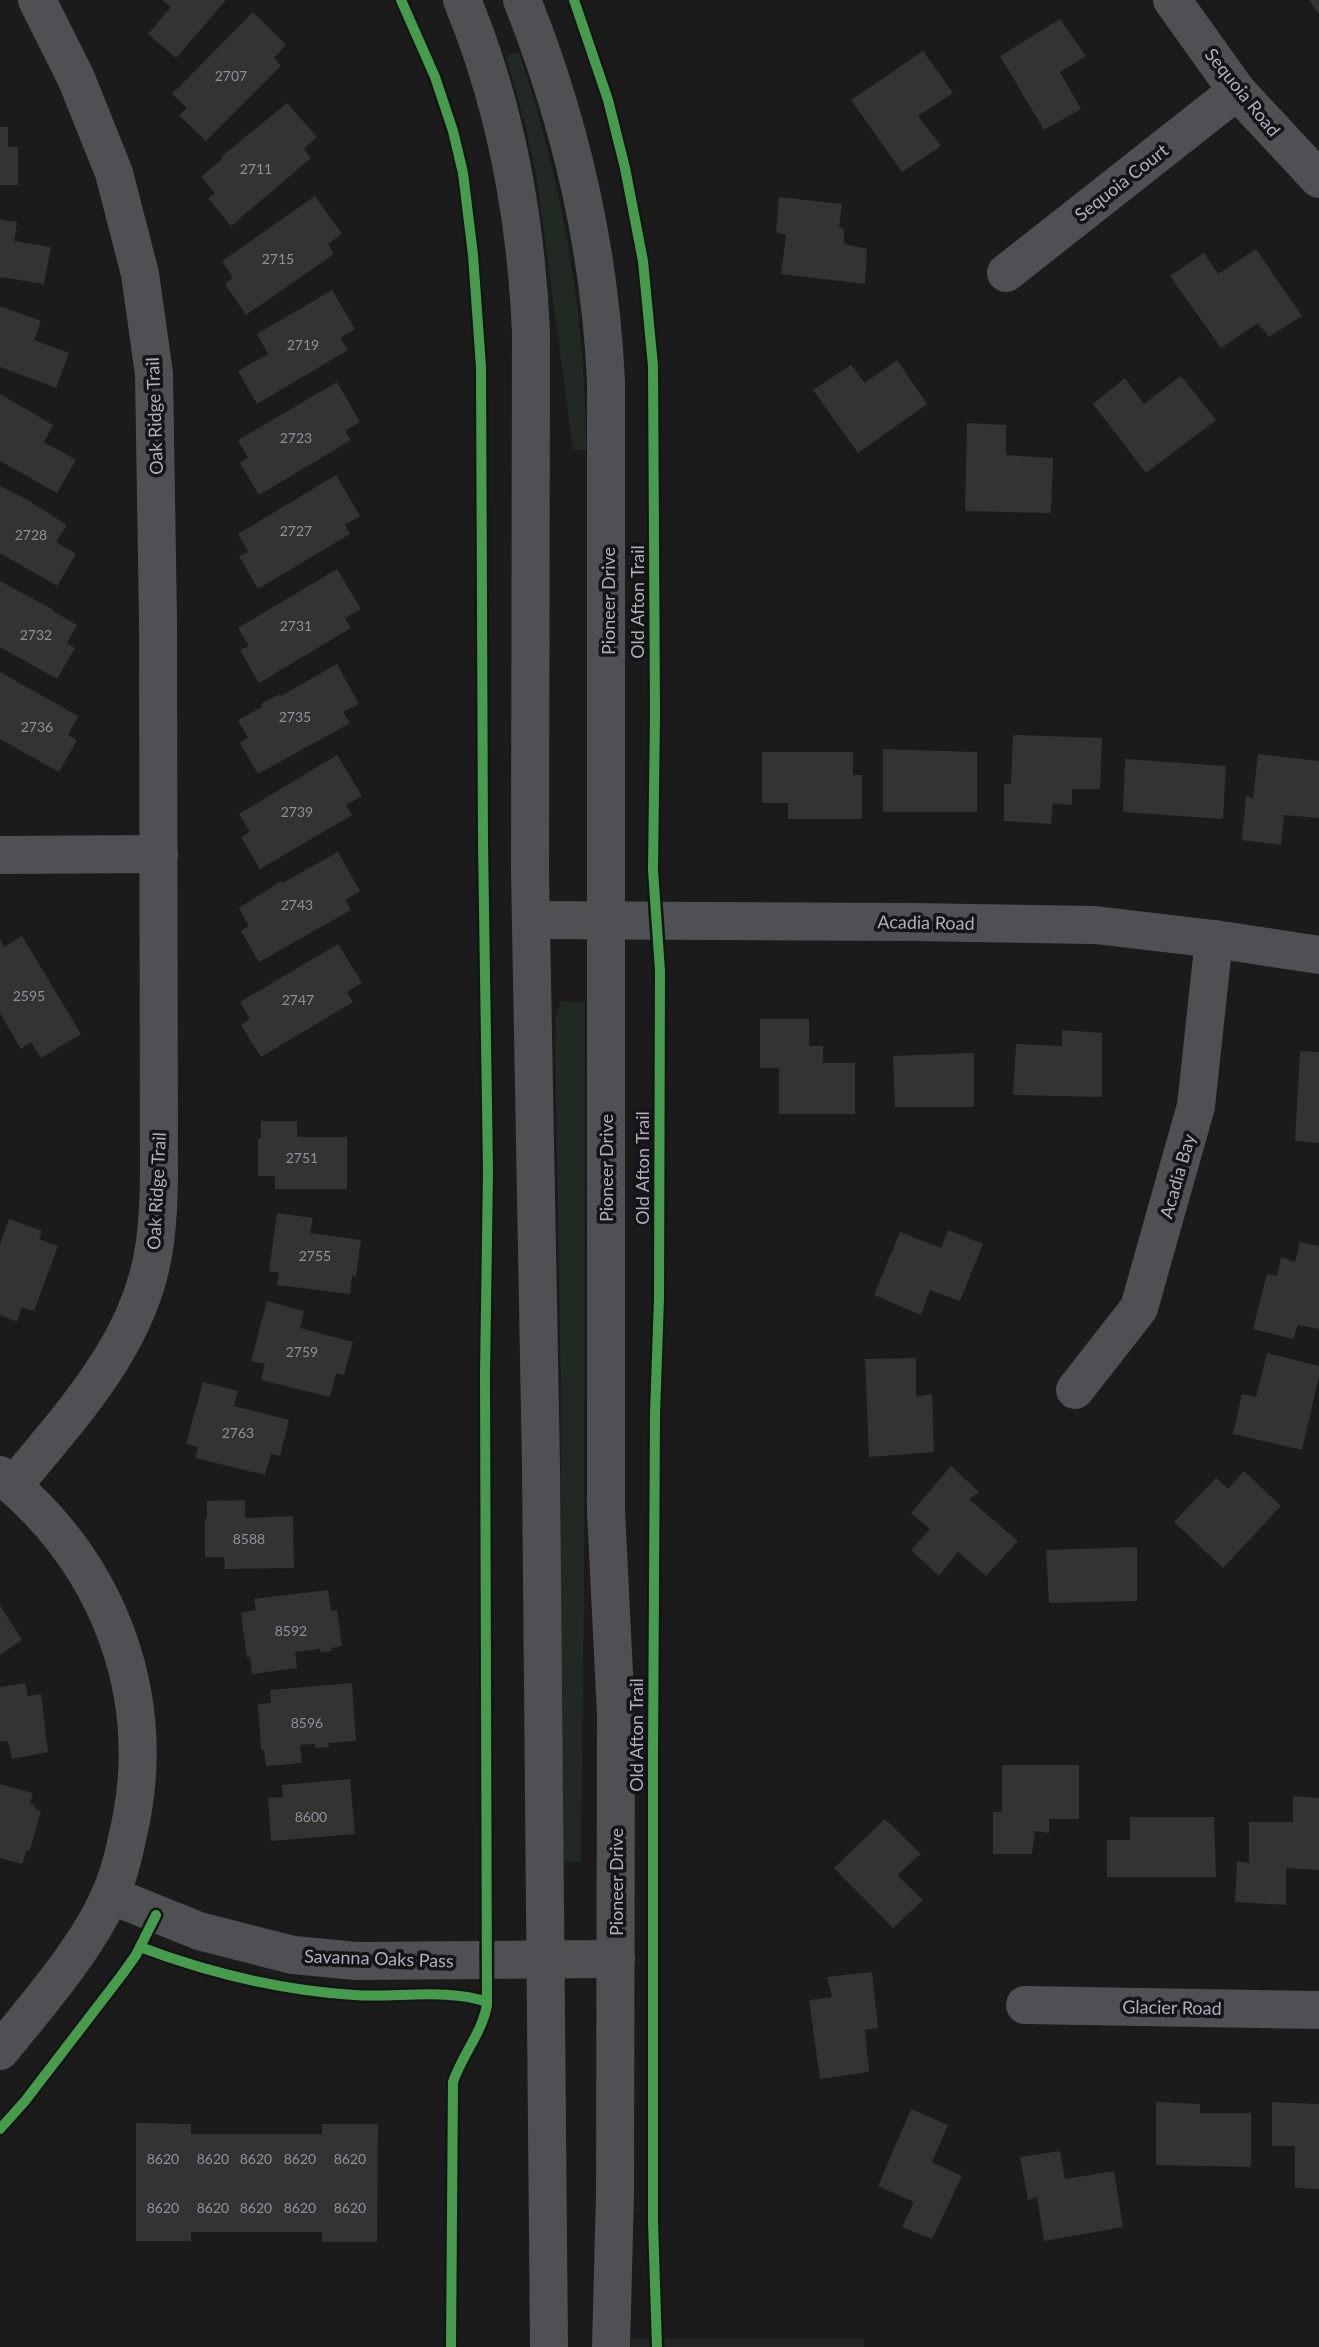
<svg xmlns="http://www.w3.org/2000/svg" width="1319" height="2347" viewBox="0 0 1319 2347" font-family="Lato,sans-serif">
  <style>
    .built { fill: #252427 }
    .green { fill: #202922 }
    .building { fill: #333 }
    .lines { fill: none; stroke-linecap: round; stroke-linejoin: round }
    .minor { stroke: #4f5054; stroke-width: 38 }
    .tertiary { stroke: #4f5054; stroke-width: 38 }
    .cycleway-casing { stroke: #151417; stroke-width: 15 }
    .cycleway { stroke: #469c4c; stroke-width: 10 }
    .labels { text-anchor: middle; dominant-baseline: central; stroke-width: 7; stroke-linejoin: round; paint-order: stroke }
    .number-label { font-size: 14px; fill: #8d919a }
    .street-label { font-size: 18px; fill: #abb0bd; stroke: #151417 }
  </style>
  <rect width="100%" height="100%" fill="#1b1b1b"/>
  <rect class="built" x="631" y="2338" width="233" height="9"/>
  <g class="green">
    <path d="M519,52c43,131 67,259 67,398h-13l-36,-271 -12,-55 -19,-68z"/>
    <polygon points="560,1001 585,1002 584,1589 581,1862 560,1862 561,1392 555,1046 556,1018"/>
  </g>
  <g class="building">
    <polygon points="162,0 226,0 176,58 148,34 171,7"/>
    <polygon points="1309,0 1319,0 1319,14"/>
    <polygon points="253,12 286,45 274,58 281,66 206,141 179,115 187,108 172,94"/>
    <polygon points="1060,19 1086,56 1060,72 1081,109 1044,130 1000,56"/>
    <polygon points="923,51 953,93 918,116 941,146 902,172 851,100"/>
    <polygon points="287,103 317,137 304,149 311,158 231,226 208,198 215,193 201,177 223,158 221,157"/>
    <polygon points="0,127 8,127 8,147 18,147 18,185 0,185"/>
    <polygon points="315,196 342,234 328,244 334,254 246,315 225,284 233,278 222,261"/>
    <polygon points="779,197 842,204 839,227 844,230 844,244 867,249 865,284 781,274 786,235 776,232"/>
    <polygon points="0,219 17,222 14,241 51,247 44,284 0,277"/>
    <polygon points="1256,249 1302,316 1269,337 1258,323 1221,348 1170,276 1204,253 1218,274"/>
    <polygon points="332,290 355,329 340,338 348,350 257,404 238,371 268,354 257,334"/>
    <polygon points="0,306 41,321 34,340 69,353 56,388 0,367"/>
    <polygon points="897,360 927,404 858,453 813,390 851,365 865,383"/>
    <polygon points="1181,376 1216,420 1146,473 1093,404 1125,378 1144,404"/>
    <polygon points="337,382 360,422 345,431 351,440 259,495 240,463 248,458 238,440"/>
    <polygon points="0,394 53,425 44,442 76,460 57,493 0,461"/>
    <polygon points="967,423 1006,425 1006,455 1053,458 1051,513 965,511"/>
    <polygon points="336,475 360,516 345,525 350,534 258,589 239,556 248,552 238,534"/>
    <polygon points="0,486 26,499 67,525 56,542 76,554 57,586 0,553"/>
    <polygon points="337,569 361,609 345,618 351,628 259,683 240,650 249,646 238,628"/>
    <polygon points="0,581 54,610 53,611 77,625 67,643 75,648 57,679 0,647"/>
    <polygon points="337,664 359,704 343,712 350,723 258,774 240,743 248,738 238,720 262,707 261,704 280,694 281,696"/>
    <polygon points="0,672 78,716 68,735 77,740 59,772 0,739"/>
    <polygon points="1013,735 1102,738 1100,789 1072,789 1072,805 1053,803 1051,824 1004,821 1004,784 1011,784"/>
    <polygon points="883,749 977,752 977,812 883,812"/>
    <polygon points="762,752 853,752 853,775 862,775 862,819 788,819 788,803 762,803"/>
    <polygon points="1258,754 1319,761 1319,818 1284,815 1281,845 1242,840 1246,796 1253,798"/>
    <polygon points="337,755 362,796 346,805 352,815 260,869 241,837 250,832 239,814"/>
    <polygon points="1125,759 1226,766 1223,819 1123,812"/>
    <polygon points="338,852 360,891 345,900 351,910 259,962 241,931 249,926 239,908 281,881 282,883"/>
    <polygon points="22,936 81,1034 41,1058 31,1042 21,1049 0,1013 0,939 4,947"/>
    <polygon points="338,944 362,983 347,992 353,1002 261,1057 241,1025 250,1019 240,1002"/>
    <polygon points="760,1019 809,1019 809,1046 823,1046 823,1063 855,1063 855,1114 779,1114 779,1068 760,1068"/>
    <polygon points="1062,1030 1102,1033 1102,1097 1013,1095 1016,1044 1062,1046"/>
    <polygon points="1300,1051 1319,1052 1319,1143 1295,1141"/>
    <polygon points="974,1053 974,1107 895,1107 893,1056"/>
    <polygon points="261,1121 297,1121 297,1137 347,1137 347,1189 275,1189 275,1176 258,1176 258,1138 261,1138"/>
    <polygon points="277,1213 313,1218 310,1233 361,1240 356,1276 352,1275 350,1294 277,1285 279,1273 269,1271"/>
    <polygon points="9,1219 42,1231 39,1239 58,1246 34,1311 22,1307 17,1322 0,1315 0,1244"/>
    <polygon points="948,1230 983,1244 960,1301 930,1290 921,1315 874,1295 900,1232 941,1248"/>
    <polygon points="1300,1242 1319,1246 1319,1329 1298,1325 1293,1339 1253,1329 1267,1274 1277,1276 1281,1257 1295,1262"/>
    <polygon points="267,1301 304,1311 300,1328 353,1342 344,1375 336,1373 330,1397 261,1380 265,1364 251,1361"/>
    <polygon points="1267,1353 1319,1366 1319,1376 1302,1450 1233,1434 1242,1394 1256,1397"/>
    <polygon points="916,1358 916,1397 932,1394 934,1452 869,1457 865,1359"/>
    <polygon points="203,1382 238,1391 234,1406 289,1420 280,1456 271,1454 265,1475 195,1458 198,1447 186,1444"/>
    <polygon points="951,1466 979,1492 969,1499 1018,1541 986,1576 958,1552 939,1576 911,1550 930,1529 911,1513"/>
    <polygon points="1244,1471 1281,1506 1223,1568 1174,1522 1216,1478 1228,1489"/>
    <polygon points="245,1500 245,1518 293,1516 294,1568 225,1569 224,1557 205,1557 205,1519 207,1518 207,1501"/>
    <polygon points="1137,1547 1137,1601 1049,1603 1046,1550"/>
    <polygon points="328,1590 331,1611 337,1610 342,1646 331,1648 332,1651 320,1652 320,1649 295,1652 297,1668 252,1674 250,1657 247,1658 241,1613 256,1610 254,1599"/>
    <polygon points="0,1605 22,1640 0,1655"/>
    <polygon points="25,1683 28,1696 41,1694 48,1752 12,1759 8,1741 0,1742 0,1687"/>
    <polygon points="352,1683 356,1741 328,1743 329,1747 315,1748 315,1744 300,1745 302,1763 266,1766 264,1750 261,1750 258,1704 271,1703 270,1690"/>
    <polygon points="1002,1765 1079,1765 1079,1819 1049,1819 1049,1833 1035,1831 1032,1854 993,1854 993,1812 1002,1812"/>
    <polygon points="350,1779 355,1834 271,1841 268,1798 283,1797 282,1785"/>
    <polygon points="0,1784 33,1793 30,1804 35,1805 34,1808 41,1811 30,1850 27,1850 22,1864 0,1858"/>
    <polygon points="1293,1796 1319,1798 1319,1870 1286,1868 1286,1905 1235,1902 1237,1861 1249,1863 1249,1822 1293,1822"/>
    <polygon points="1130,1817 1214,1817 1216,1877 1107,1877 1107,1840 1130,1840"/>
    <polygon points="885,1819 921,1854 897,1875 923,1900 893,1928 834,1868"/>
    <polygon points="872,1972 878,2028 865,2030 869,2072 820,2079 809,2000 832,1997 827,1977"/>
    <polygon points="1156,2102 1200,2104 1200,2113 1251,2113 1251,2167 1156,2165"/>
    <polygon points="1272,2102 1319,2104 1319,2189 1295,2188 1295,2146 1272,2146"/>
    <polygon points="911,2109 948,2125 932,2162 962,2176 932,2239 902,2227 914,2202 878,2186"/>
    <polygon points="136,2123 191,2124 191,2134 322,2134 322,2124 378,2124 377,2242 322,2242 322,2232 191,2232 191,2241 136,2241"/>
    <polygon points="1060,2151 1065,2179 1114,2171 1123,2227 1044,2241 1037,2197 1028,2200 1020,2157"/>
  </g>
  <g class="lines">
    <g class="minor">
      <polyline points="1172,0 1237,91 1319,179"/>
      <polyline points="1006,273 1237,91"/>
      <polyline points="0,855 159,854"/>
      <polyline points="531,920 914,922 1095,925 1214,939 1319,955"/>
      <polyline points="1075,1390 1139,1308 1196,1106 1214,939"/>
      <path d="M0,1475c111,90 161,225 127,364 -4,19 -9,39 -17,56 -22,52 -74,112 -110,156"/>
      <path d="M13,1486c60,-73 130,-146 142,-244 3,-23 4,-47 4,-70l-1,-553 -4,-245 -14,-100 -26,-101 -38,-95 -39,-78"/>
      <polyline points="110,1895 199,1931 293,1955 356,1961 616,1959"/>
      <polyline points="1025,2005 1319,2010"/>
    </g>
    <g class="tertiary">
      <path d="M462,0c44,106 64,219 69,332l-1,539 11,596 8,880"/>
      <path d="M522,0c49,123 78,250 84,382v1129l10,203 -1,481 -4,152"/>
    </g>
    <defs>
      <g id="cycleway">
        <path d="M401,0l34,77 18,54 10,42 10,82 8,112 2,476 5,328 -3,203 2,631c-5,28 -25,50 -34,77l-2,265"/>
        <polyline points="574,0 608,100 625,168 643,261 653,366 655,713 653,870 660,971 659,1298 655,1414 653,1757 653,2222 657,2347"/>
        <path d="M140,1947c69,26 139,43 214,48 41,3 95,-7 133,7"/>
        <polyline points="0,2129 25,2101 121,1976 136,1955 156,1915"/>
      </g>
    </defs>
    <use href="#cycleway" class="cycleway-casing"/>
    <use href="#cycleway" class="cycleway"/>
  </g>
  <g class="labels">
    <g class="number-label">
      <text x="231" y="75">2707</text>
      <text x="256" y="168">2711</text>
      <text x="278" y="258">2715</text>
      <text x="303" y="344">2719</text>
      <text x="296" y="437">2723</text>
      <text x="296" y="530">2727</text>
      <text x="31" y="534">2728</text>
      <text x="296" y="625">2731</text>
      <text x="36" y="634">2732</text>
      <text x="295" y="716">2735</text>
      <text x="37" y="726">2736</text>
      <text x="297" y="811">2739</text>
      <text x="297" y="904">2743</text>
      <text x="29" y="995">2595</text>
      <text x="298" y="999">2747</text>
      <text x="302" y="1157">2751</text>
      <text x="315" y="1255">2755</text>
      <text x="302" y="1351">2759</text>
      <text x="238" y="1432">2763</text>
      <text x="249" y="1538">8588</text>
      <text x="291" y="1630">8592</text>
      <text x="307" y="1722">8596</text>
      <text x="311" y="1816">8600</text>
      <text x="163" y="2158">8620</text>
      <text x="213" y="2158">8620</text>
      <text x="256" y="2158">8620</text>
      <text x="300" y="2158">8620</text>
      <text x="350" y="2158">8620</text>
      <text x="163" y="2207">8620</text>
      <text x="213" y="2207">8620</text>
      <text x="256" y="2207">8620</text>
      <text x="300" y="2207">8620</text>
      <text x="350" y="2207">8620</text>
    </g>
    <g class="street-label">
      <text transform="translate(1243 92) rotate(51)">Sequoia Road</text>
      <text transform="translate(1121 182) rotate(-38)">Sequoia Court</text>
      <text transform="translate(154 416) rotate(-92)">Oak Ridge Trail</text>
      <text transform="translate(608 601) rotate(-90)">Pioneer Drive</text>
      <text transform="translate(637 602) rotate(-90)">Old Afton Trail</text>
      <text transform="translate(926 922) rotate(1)">Acadia Road</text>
      <text transform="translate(606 1168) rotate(-90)">Pioneer Drive</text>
      <text transform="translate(642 1168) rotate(-90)">Old Afton Trail</text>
      <text transform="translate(1177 1176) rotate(-74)">Acadia Bay</text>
      <text transform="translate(156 1191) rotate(-87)">Oak Ridge Trail</text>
      <text transform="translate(636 1735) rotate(-90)">Old Afton Trail</text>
      <text transform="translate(616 1882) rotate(-90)">Pioneer Drive</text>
      <text transform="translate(379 1958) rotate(2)">Savanna Oaks Pass</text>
      <text transform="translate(1172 2007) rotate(1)">Glacier Road</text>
    </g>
  </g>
</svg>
